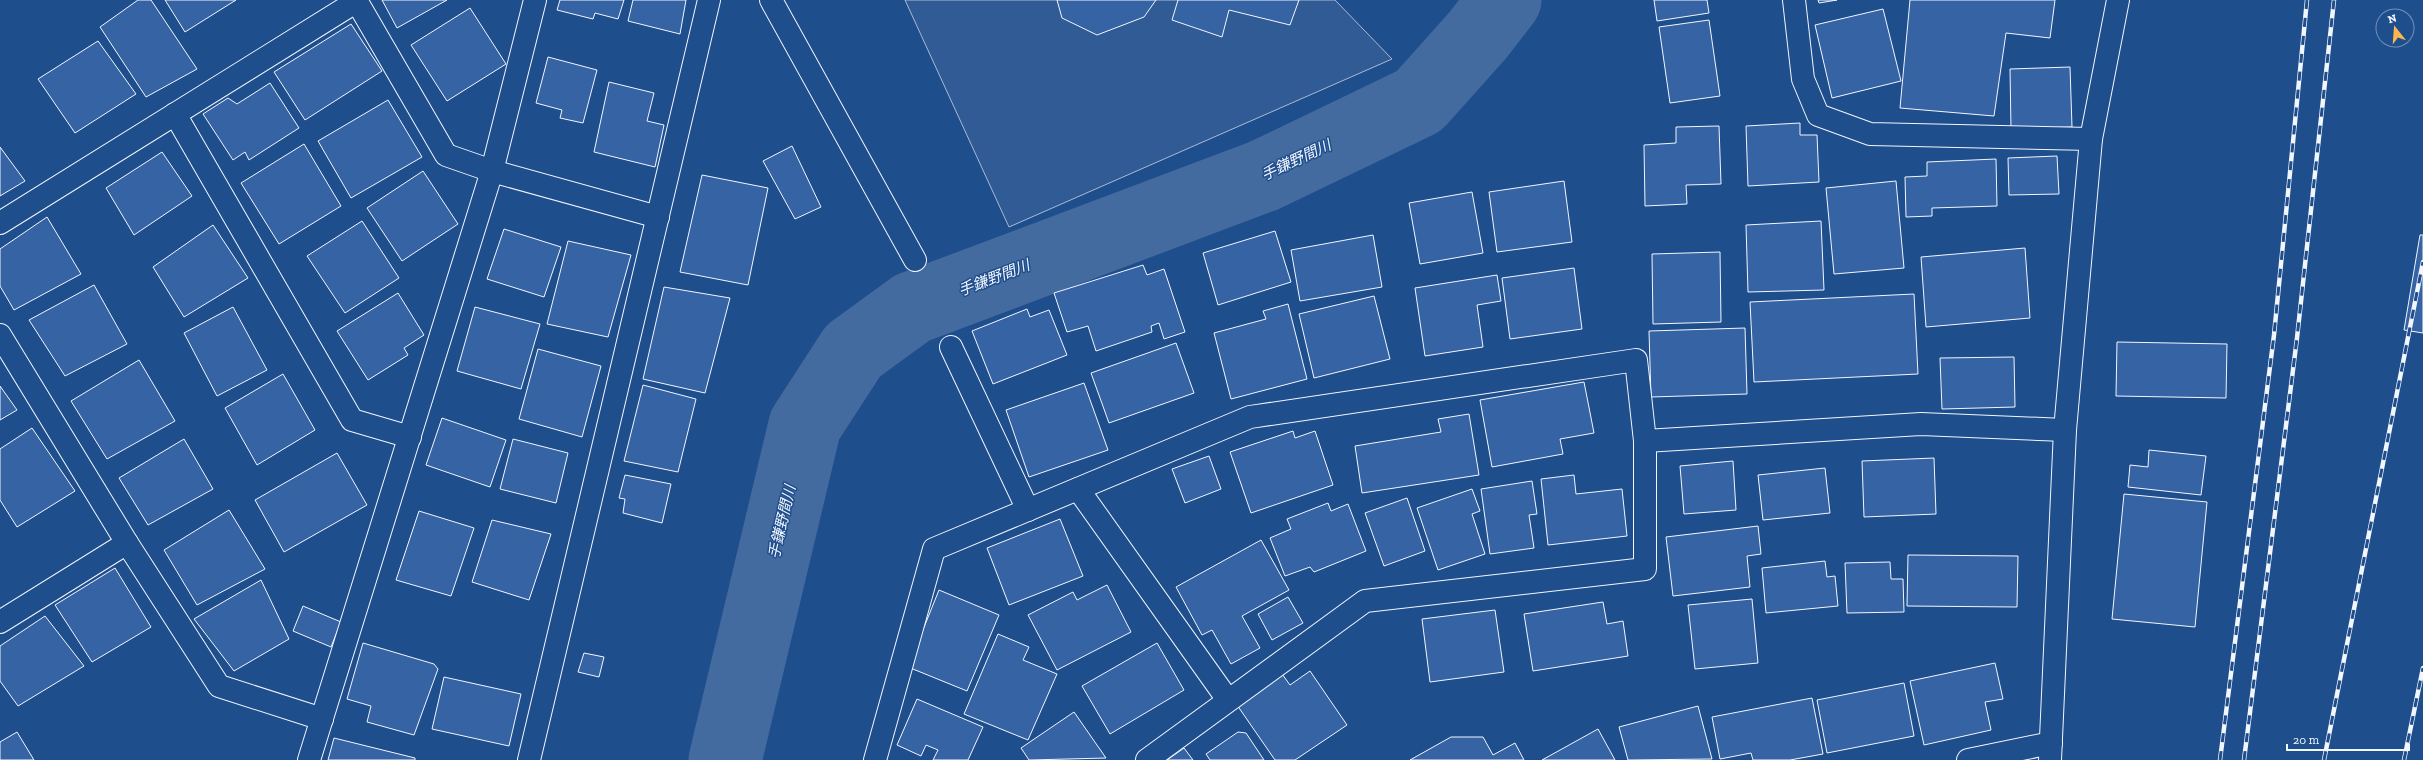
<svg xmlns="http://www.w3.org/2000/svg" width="2423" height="760" viewBox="0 0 2423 760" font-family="'Zilla Slab','Noto Sans JP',serif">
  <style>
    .green { fill: #305b95; stroke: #a8bbd7 }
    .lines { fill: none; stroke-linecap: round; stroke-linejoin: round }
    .river { stroke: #446ba0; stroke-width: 73 }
    .building { fill: #3563a3; stroke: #f2f6ff }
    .minor-casing { stroke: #f2f6ff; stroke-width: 24 }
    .minor { stroke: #1f4e8c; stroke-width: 22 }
    .rail-casing { stroke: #f2f6ff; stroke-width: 4.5 }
    .rail { stroke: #1f4e8c; stroke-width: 3; stroke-dasharray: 9; stroke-linecap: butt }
    .labels { text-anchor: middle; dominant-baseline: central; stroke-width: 3; stroke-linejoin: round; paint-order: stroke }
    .water-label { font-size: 15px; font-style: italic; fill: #f2f6ff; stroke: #1f4e8c }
  </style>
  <rect width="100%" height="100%" fill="#1f4e8c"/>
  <polygon class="green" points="905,0 1335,0 1392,59 1009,227"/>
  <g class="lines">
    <polyline class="river" points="725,760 805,425 853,351 912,308 1263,176 1419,101 1478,35 1505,0"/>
  </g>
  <g class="building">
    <polygon points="138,0 151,0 197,69 146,97 100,27"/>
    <polygon points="165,0 236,0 185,32"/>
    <polygon points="382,0 447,0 397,28"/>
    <polygon points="560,0 624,0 618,19 595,13 593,19 557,10"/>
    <polygon points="633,0 686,0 680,34 628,21"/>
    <polygon points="1057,0 1156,0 1144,17 1097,35 1062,18"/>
    <polygon points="1178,0 1299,0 1290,25 1229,10 1222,37 1172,20"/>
    <polygon points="1654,0 1707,0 1709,13 1657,21"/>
    <polygon points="1818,0 1837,0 1819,3"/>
    <polygon points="1910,0 2055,0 2050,38 2006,33 1994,116 1900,108"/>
    <polygon points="470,8 506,64 447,101 411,45"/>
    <polygon points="1883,9 1901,81 1832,98 1815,25"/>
    <polygon points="1709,20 1720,96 1670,103 1659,27"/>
    <polygon points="351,24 382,71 305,120 274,72"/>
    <polygon points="98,41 136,94 75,133 38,79"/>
    <polygon points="548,57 597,70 583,123 560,118 562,110 536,103"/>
    <polygon points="2070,67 2072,127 2011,129 2010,69"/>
    <polygon points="609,82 654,93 647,121 664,125 655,167 594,152"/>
    <polygon points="270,83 299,128 249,160 245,152 233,160 203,114 228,98 237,104"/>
    <polygon points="388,100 422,157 351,198 318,141"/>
    <polygon points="1800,123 1800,135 1817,135 1819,182 1748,186 1746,126"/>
    <polygon points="1719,126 1721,184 1686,185 1687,204 1645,206 1644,145 1676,143 1676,127"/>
    <polygon points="304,144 341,206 279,244 241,183"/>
    <polygon points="792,146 821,207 795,219 763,161"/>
    <polygon points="0,147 25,181 0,196"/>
    <polygon points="162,152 192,196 134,235 106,188"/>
    <polygon points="2057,156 2059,194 2009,195 2008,158"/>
    <polygon points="1996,159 1997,206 1932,208 1932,216 1906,217 1905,177 1927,176 1927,162"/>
    <polygon points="423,171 458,224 402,261 367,208"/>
    <polygon points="702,175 768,188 748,285 680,272"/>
    <polygon points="1564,181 1572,242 1497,252 1489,192"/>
    <polygon points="1896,181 1904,268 1834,274 1826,188"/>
    <polygon points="1472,192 1483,253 1420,264 1409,203"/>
    <polygon points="47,217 81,274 14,310 0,286 0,249"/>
    <polygon points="362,221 399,278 345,313 307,256"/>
    <polygon points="1821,221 1824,290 1748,292 1746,225"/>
    <polygon points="213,225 248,278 184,317 153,267"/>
    <polygon points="504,229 561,247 544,297 487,279"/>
    <polygon points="1275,231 1291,282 1218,305 1203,253"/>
    <polygon points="1373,235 1382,287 1300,301 1291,250"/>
    <polygon points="2420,235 2423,235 2423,333 2404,330"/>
    <polygon points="568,241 631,255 608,337 547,324"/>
    <polygon points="2025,248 2030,318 1926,327 1921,257"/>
    <polygon points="1720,252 1721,322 1653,324 1652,254"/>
    <polygon points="1143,265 1147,275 1164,269 1185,332 1164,339 1159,323 1151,326 1152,332 1096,351 1088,326 1067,332 1054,293"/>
    <polygon points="1574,268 1582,329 1510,339 1502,278"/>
    <polygon points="1497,275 1501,301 1477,305 1483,347 1425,356 1415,288"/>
    <polygon points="94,285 127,344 65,376 29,320"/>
    <polygon points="664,287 730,298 705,393 643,379"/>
    <polygon points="398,293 424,335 404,348 408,355 368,380 337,331"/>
    <polygon points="1914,294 1918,374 1754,382 1750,302"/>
    <polygon points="1374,296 1390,359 1314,378 1299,314"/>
    <polygon points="1288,304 1307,379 1231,399 1214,333 1266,319 1263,311"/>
    <polygon points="233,307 267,370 217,396 184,333"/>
    <polygon points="475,307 540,324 521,389 457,371"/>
    <polygon points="1027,309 1030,317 1049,310 1067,355 993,384 972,331"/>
    <polygon points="1745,328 1747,394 1651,397 1649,331"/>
    <polygon points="2117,342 2227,344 2226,398 2116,396"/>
    <polygon points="1176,343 1194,393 1109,423 1091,373"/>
    <polygon points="538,349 601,366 582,437 519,419"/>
    <polygon points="2014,357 2015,407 1942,409 1940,358"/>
    <polygon points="139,360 175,421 107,459 71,401"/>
    <polygon points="283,374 315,430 257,465 225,408"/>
    <polygon points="1584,382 1594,433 1560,439 1563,454 1492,467 1480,400"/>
    <polygon points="1084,383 1108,450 1029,477 1006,410"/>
    <polygon points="643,385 696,399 678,472 624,461"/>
    <polygon points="0,386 17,410 0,420"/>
    <polygon points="1469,414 1479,475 1362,493 1355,446 1441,432 1438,419"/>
    <polygon points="442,418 506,440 490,487 426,465"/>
    <polygon points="32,428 75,491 17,527 0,500 0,449"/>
    <polygon points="1293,431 1295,438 1315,431 1333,485 1251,513 1230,452"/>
    <polygon points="184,439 213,489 148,525 119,478"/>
    <polygon points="513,439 568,453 556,503 500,489"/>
    <polygon points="2149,450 2206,456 2201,495 2128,487 2130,465 2148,467"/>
    <polygon points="337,453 367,505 284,552 255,500"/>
    <polygon points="1209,456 1221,489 1185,503 1172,469"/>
    <polygon points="1934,458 1936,514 1864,517 1862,461"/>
    <polygon points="1733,461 1736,510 1684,514 1680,466"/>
    <polygon points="1825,468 1830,513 1763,520 1758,475"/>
    <polygon points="625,475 671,484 662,523 623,513 625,499 619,498"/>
    <polygon points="1574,475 1576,494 1622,489 1627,536 1548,545 1541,479"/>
    <polygon points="1532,481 1537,514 1529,515 1534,548 1490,554 1481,489"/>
    <polygon points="1472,489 1480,511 1472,514 1485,554 1438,570 1417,508"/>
    <polygon points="2124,494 2207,502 2195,627 2112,619"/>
    <polygon points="1407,498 1425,551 1384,566 1365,513"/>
    <polygon points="1328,503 1331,511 1348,504 1366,551 1314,572 1310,567 1285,576 1270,538 1291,529 1287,519"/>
    <polygon points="229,510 265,569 197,605 164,550"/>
    <polygon points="419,511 474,528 451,596 396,580"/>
    <polygon points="1060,519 1083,576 1009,605 987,548"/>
    <polygon points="492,520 551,534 529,600 472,582"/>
    <polygon points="1758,526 1761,554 1747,556 1750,587 1673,596 1666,537"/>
    <polygon points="1261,540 1289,590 1242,616 1260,648 1231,664 1212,630 1202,635 1176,587"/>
    <polygon points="1908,555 2018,556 2017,607 1907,606"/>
    <polygon points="1825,561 1827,577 1835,576 1838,606 1766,613 1762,568"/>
    <polygon points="1890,562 1891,579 1903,579 1904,612 1847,613 1845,563"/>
    <polygon points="115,568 151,627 92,662 55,605"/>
    <polygon points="261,580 289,639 234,671 194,619"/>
    <polygon points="1107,585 1131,632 1057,670 1028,615 1073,592 1077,600"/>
    <polygon points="939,590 999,615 967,691 908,667"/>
    <polygon points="1288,597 1303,623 1272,640 1258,614"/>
    <polygon points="1752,599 1758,663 1695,669 1688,605"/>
    <polygon points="1603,602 1607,624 1623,621 1628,656 1533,671 1524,614"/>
    <polygon points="303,606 341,622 331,647 293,631"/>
    <polygon points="1495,610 1504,672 1430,682 1422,619"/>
    <polygon points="45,616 84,666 18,706 0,681 0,646"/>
    <polygon points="998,634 1029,647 1023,660 1057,674 1028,740 964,714"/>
    <polygon points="363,643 434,664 438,669 414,735 367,722 371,706 347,699"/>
    <polygon points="1157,643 1184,690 1110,734 1082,686"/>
    <polygon points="584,653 604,657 599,677 578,672"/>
    <polygon points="1995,663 2003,699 1985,702 1991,730 1924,745 1910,681"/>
    <polygon points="1310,671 1347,725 1295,760 1275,760 1237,705 1282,674 1290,685"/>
    <polygon points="444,677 521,694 509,746 432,729"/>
    <polygon points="1904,683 1914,736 1827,753 1817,700"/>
    <polygon points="1812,698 1823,754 1790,760 1753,760 1751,753 1720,759 1712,717"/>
    <polygon points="917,699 983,727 968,760 933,760 938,750 926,745 921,756 897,745"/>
    <polygon points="1698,706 1712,759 1628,760 1619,727"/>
    <polygon points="1074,712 1106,758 1029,760 1021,748"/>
    <polygon points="1598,729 1615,760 1542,760"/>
    <polygon points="17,732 34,760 0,760 0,742"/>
    <polygon points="1238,732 1246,733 1264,760 1210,760 1206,754"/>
    <polygon points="1451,737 1483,737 1493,755 1515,743 1524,760 1410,760"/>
    <polygon points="334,738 415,758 415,760 328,760"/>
    <polygon points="1184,748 1193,760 1167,760"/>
  </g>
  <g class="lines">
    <defs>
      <g id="minor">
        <polyline points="356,0 446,155 492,171 658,217"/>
        <polyline points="771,0 915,260"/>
        <polyline points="1794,0 1803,79 1818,115 1870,134 2091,139"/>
        <polyline points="175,114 352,420 410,437"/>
        <polyline points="0,223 357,1"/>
        <polyline points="0,335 127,543 219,686 322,719"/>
        <polyline points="951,347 1028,510"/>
        <polyline points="1078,489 1228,700"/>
        <polyline points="0,622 127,543"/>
        <polyline points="309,760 492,171 535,0"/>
        <polyline points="529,760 709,0"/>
        <polyline points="875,760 934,549 1250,417 1636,360 1645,441 1921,424 2065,430"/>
        <polyline points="1147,760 1365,601 1645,569 1645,441"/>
        <polyline points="1968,760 2051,743"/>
        <polyline points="2050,760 2065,430 2091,139 2118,0"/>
      </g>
    </defs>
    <use href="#minor" class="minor-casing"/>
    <use href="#minor" class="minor"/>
    <defs>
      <g id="rail">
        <polyline points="2220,760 2274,335 2307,0"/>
        <polyline points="2244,760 2297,338 2334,0"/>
        <polyline points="2324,760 2423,262"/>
        <polyline points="2404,760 2423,668"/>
      </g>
    </defs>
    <use href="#rail" class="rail-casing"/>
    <use href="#rail" class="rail"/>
  </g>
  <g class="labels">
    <g class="water-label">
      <text transform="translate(1296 160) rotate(-25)">手鎌野間川</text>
      <text transform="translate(994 278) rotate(-21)">手鎌野間川</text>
      <text transform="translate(782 522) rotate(-77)">手鎌野間川</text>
    </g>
  </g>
  <g transform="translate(2395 28) rotate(343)"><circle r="19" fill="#1f4e8c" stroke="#7391ba"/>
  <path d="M0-3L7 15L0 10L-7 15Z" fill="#ffb74d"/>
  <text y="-6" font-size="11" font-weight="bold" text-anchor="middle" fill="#f2f6ff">N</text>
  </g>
  <path d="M2287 744v6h122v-6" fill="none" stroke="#f2f6ff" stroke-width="2"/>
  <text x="2293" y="744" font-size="12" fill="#f2f6ff" stroke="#1f4e8c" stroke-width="3" paint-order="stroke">20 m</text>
</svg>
